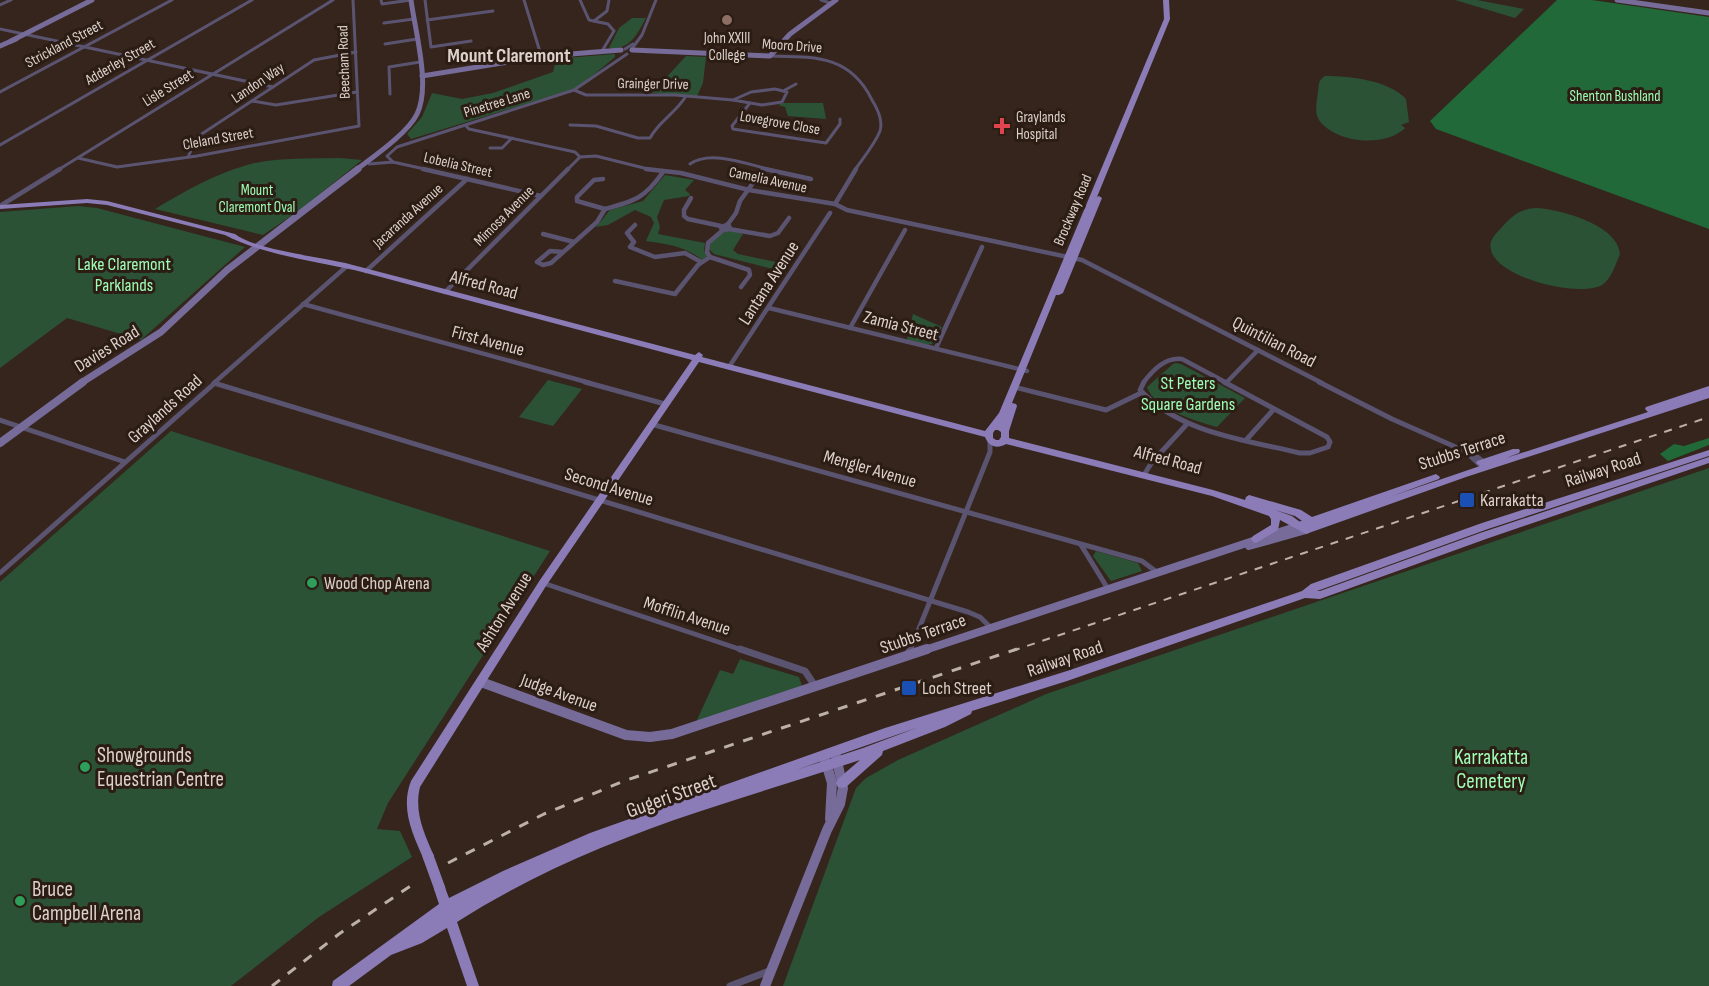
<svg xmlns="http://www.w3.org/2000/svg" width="1709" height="986" viewBox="0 0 1709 986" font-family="'Sofia Sans Condensed',sans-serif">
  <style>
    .green { fill: #2b5235 }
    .forest { fill: #216938 }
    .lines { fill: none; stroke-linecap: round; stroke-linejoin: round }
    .street-far3 { stroke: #5b5471; stroke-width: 3 }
    .street-far2 { stroke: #5b5471; stroke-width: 4.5 }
    .street-far1 { stroke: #5b5471; stroke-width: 5 }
    .street { stroke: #5b5471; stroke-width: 7 }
    .secondary-far3 { stroke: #766b99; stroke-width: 5 }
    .secondary-far2 { stroke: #766b99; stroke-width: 7 }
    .secondary-far1 { stroke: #766b99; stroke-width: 8 }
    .secondary { stroke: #766b99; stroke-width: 10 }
    .primary { fill: #8b7cb8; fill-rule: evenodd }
    .rail-far1 { stroke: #bcb0a9; stroke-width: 2; stroke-dasharray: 8 8; stroke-linecap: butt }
    .rail { stroke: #bcb0a9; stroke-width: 3; stroke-dasharray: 10 10; stroke-linecap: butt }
    .primary-bridge { stroke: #8b7cb8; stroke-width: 11 }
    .education-dot { fill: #8d6e63; stroke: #2b1c14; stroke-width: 2 }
    .health-dot { fill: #e0444e; stroke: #2b1c14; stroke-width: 2 }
    .transit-dot { fill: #1a4fb4; stroke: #2b1c14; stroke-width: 2 }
    .leisure-dot { fill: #2e9e5b; stroke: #2b1c14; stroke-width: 2 }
    .labels { text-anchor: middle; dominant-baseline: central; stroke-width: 6; stroke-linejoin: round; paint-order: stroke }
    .far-poi-label { font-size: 15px; fill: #dcd1cb; stroke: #2b1c14 }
    .far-street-label { font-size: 15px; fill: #dcd1cb; stroke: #2b1c14 }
    .far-park-label { font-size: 15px; fill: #9efeb5; stroke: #2b1c14 }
    .park-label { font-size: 18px; fill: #9efeb5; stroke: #2b1c14 }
    .street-label { font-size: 18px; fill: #dcd1cb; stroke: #2b1c14 }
    .poi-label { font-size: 18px; fill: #dcd1cb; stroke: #2b1c14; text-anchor: start }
    .far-district-label { font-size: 20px; font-weight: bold; fill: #dcd1cb; stroke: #2b1c14 }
    .near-poi-label { font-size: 21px; fill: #dcd1cb; stroke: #2b1c14; text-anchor: start }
    .near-park-label { font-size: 21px; fill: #9efeb5; stroke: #2b1c14 }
    .near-street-label { font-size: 21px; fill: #dcd1cb; stroke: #2b1c14 }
  </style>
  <rect width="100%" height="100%" fill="#35251d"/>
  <g class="green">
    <polygon points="1455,0 1477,0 1524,9 1515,18"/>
    <path d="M632,18h14c-9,16 -15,32 -37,30l10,-20z"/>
    <polygon points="615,54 615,57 578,88 411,139 407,134 422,117 432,93 462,99 493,93 553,72 556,61 563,60 565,58"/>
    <polygon points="686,56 706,57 703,83 697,96 652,93"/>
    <path d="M1325,76c25,0 63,4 81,23l3,23 -8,3 4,3c-20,20 -70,15 -86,-8 -5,-8 -2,-19 -1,-28 1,-7 0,-12 7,-16z"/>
    <polygon points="783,103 823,103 826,119 788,116 785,107 778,105"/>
    <path d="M340,158l22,2 -62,50 -37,25 -108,-26c30,-18 58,-34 92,-44 29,-8 63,-6 93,-7z"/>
    <path d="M665,175l29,5 -9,10 5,4 -1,2 -25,4 -7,17 3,10 -2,7 47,9 -1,8 4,5 -6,4c-16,-14 -36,-16 -56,-19l8,-18 -3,-6 -16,-7 -27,15 -12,2 14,-17 33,-9z"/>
    <polygon points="78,206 97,208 245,247 141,340 67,318 0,368 0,212"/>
    <path d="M1538,208c24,2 80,17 82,46 -4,9 -9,26 -18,31 -23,13 -105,-7 -111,-35 -3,-11 6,-17 12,-24 10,-11 19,-18 35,-18z"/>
    <polygon points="730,230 743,234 733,250 738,254 781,263 790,257 794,258 785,272 714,254 709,249 710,243 721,231"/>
    <polygon points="913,314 942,327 934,343 928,345 907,340"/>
    <path d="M1176,363l5,1 64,34 -28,29c-19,-5 -64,-19 -70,-40l26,-23z"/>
    <polygon points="548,380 582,389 553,426 519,417"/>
    <polygon points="171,431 550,551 388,803 377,829 400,831 412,857 319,917 231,986 0,986 0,582"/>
    <polygon points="1709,468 1709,986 783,986 856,788 866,778 898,760 1046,694"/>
    <polygon points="1096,551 1138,563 1142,571 1111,581 1093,556"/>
    <polygon points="740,659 799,677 802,686 696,722 720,670 733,674"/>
  </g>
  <g class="forest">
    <polygon points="1557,0 1592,0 1709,17 1709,229 1436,129 1430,121"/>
    <polygon points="1709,438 1709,445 1668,461 1660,454 1674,444 1684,446"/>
  </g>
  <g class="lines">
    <g class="street-far3">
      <polyline points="381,0 382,4 411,0"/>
      <polyline points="425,0 431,47 471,41"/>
      <polyline points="524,0 541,55"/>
      <polyline points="580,0 589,20 608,24 614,31 602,51"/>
      <polyline points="821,0 830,3"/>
      <polyline points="0,5 11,0"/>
      <polyline points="427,20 493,11"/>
      <polyline points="594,21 607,11 609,0"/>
      <polyline points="384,23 414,19"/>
      <polyline points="0,29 273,87"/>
      <polyline points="385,44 417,39"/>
      <polyline points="625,49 633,44"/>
      <polyline points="631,50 642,35 656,0"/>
      <path d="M770,56c45,1 80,-1 102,44 5,8 11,21 8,31 -5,13 -17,27 -25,39"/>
      <polygon points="775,89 787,92 782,102 762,105 733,100 751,92"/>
      <polyline points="574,90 586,95 675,95 733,100"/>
      <polyline points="785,90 796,84"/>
      <polyline points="0,92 172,0"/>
      <polyline points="390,94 389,67 420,62"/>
      <polyline points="252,101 276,105 357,92"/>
      <polyline points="750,103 732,126 733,129 826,143 840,124 840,119"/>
      <path d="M570,125l26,1 42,12h12c9,-17 25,-24 36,-42"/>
      <polyline points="466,126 469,129 575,152 580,157 596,156 652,170"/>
      <polyline points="0,145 252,0"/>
      <polyline points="490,148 502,148 512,138"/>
      <polyline points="188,157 197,137 314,60 356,52"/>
      <polyline points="78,158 117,167 197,156 359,126 353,0"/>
      <polyline points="393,162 387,156 397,147 574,90 627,54"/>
      <polyline points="369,164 393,162 429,170"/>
      <path d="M690,164c21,-15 59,1 82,6"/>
      <polyline points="58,170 333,0"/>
      <polyline points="567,170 580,157"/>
    </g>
    <g class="street-far2">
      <polyline points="423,169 541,196"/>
      <polyline points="646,169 681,173 749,190 835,204 847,210 1082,260 1322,383"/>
      <polyline points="765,169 811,179"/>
      <polyline points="603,179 594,180 577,197 577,201 605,209"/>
      <polyline points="691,198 684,210 684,216 688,219 721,226"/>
      <polyline points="835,204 856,169"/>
      <polyline points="0,206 60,169"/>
      <polygon points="728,224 730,228 726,230 721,228"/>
      <polyline points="728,224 736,213 740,201 763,169"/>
      <polyline points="635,225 627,233 634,242 630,247 655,257 685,253 701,262"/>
      <polyline points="729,229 770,236 778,233 789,218"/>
      <polyline points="723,230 708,243 707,252 710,257 749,270 750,275 741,287"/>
      <polyline points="543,234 574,242"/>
      <path d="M563,252l-13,-1 -13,11 6,3 8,-2 46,-41 8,-13c30,-8 40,-11 58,-37"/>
      <polyline points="366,271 467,179"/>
      <polyline points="615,281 675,294 698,265 710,257"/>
      <polyline points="445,292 568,169"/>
      <polyline points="303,304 590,383"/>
      <polyline points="769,308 1027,371"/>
      <polyline points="850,328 905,230"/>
      <polyline points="936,348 982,247"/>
      <polyline points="729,367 830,213"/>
      <polyline points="214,383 347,266"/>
      <path d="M1143,383c10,-13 22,-26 39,-24l45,24"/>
      <polyline points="1226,383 1258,350"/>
    </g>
    <g class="street-far1">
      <polyline points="585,382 665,404"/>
      <path d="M1144,382l-4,8c40,43 105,50 160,63h10l18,-6 2,-5 -3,-5 -103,-55"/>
      <polyline points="1319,382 1392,419 1476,456 1485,463"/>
      <polyline points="214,383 968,612 980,617 991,628"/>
      <polyline points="1014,387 1106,410 1141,393"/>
      <polyline points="0,420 125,462"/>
      <polyline points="651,424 1142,561 1158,573"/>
      <polyline points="1247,439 1274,409"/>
      <polyline points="1467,453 1481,466"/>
      <polyline points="1144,475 1152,462 1187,424"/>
      <polyline points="1081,545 1108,589"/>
      <polyline points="0,573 216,382"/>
      <polyline points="543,583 745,651"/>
      <polyline points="910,651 990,452 990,439"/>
    </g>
    <g class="street">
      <polyline points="740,649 805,671 815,686"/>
      <polyline points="908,655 910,649"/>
      <polyline points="730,986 769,971"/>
    </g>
    <g class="secondary-far3">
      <polyline points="1617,0 1709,13"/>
      <polyline points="11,41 92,0"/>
      <polyline points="0,46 16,39"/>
      <polyline points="632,50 770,56 790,34 836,0"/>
      <polyline points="422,76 546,56 621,50"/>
      <path d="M356,170c17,-13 52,-37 61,-56 14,-28 -2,-83 -6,-114"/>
    </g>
    <polyline class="secondary-far2" points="81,383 161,332 227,270 358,169"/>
    <g class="secondary-far1">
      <polyline points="0,443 83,382"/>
      <polyline points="1249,546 1306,530"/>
      <polyline points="922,651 1301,525"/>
    </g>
    <g class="secondary">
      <polyline points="481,682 626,735 650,737 672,734 927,649"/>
      <polyline points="824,756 832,783 830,819"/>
      <polyline points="765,986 827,830 840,804 843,788 835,752"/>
    </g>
    <g class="primary">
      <path d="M1163,0h6l1,19 -73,178 2,-1 3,2 -39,95 -4,2h-3l-44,108 4,1 1,2 -8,25v7l204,52 32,10 1,-3 3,-2 52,15 11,7 124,-43 4,3 -1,2 -47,17 88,-30 -4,-3 1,-2 36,-12h6l1,2 -1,2 -13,5 142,-46 -3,-3 1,-2 63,-21v6h-1h1v6l-243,79 -160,57 -26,-14 -2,10 -22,13 -3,-1 -2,-3 2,-3 18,-11v-6l-2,-3 -57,-20 -206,-52c-9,5 -17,3 -21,-7l-286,-75 -153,224 -126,201c-6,25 4,46 14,69l-2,4 -4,2 -4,-2c-11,-25 -24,-51 -13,-79l129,-201 152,-220c-109,-29 -218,-58 -326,-87 -47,-12 -98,-16 -141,-38l-118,-30 -20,-2 -87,6v-4l87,-6 20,2 128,33c20,16 87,23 114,30 116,30 231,61 346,91l4,-3 4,3 -1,2 283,74 14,-18 165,-394zM998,430l3,2v5l-2,3h-3l-3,-2v-5l2,-3zM1275,510l20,6 7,5 -2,1 -8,-6z"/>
      <path d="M1709,450v6l-221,73 -171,62h3l160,-58 229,-76v6l-223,76 -166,60 -15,-1 -238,83 -95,30 -1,3 -26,13 -62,24 -1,4 -36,32 -4,1 -4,-1 -2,-4 2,-4 22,-19c-54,18 -108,34 -162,52 -82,27 -168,63 -241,110l22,64h-12l-20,-58 -25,15 -31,12 -42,31h-17l1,-5 106,-77 -5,-15 2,-4 4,-2 4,2 5,13 54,-27 87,-38 295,-105 182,-57 235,-80 9,-7 171,-61zM919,727l-56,21 -67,22z"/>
    </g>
    <polyline class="rail-far1" points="1012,651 1709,417"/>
    <g class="rail">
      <polyline points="448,863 544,814 624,781 1017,649"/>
      <polyline points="272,986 339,934 418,881"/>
    </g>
    <polyline class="primary-bridge" points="428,856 440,889"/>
  </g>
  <circle class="education-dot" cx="727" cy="20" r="6"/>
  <path class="health-dot" d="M999 117h6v6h6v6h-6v6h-6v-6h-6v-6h6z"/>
  <g class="transit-dot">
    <rect x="1459" y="492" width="16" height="16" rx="3"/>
    <rect x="901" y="680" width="16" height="16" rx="3"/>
  </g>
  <g class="leisure-dot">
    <circle cx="312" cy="583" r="6"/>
    <circle cx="85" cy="767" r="6"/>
    <circle cx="20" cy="901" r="6"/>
  </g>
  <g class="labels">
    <g class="far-poi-label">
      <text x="727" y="38">John XXIII<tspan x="727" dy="17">College</tspan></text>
      <text x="1016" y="117" text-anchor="start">Graylands<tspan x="1016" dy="17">Hospital</tspan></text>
    </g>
    <g class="far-street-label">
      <text transform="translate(64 44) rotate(-28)">Strickland Street</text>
      <text transform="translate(792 46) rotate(4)">Mooro Drive</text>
      <text transform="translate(120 62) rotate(-30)">Adderley Street</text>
      <text transform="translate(344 62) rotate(-92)">Beecham Road</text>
      <text transform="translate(258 83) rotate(-34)">Landon Way</text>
      <text transform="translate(653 84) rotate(1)">Grainger Drive</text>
      <text transform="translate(168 88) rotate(-32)">Lisle Street</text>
      <text transform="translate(497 103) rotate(-17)">Pinetree Lane</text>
      <text transform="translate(780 123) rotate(10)">Lovegrove Close</text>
      <text transform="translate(218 139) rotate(-10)">Cleland Street</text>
      <text transform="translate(458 165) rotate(13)">Lobelia Street</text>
      <text transform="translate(768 180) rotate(12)">Camelia Avenue</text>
      <text transform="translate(1073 210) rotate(-67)">Brockway Road</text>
      <text transform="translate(408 216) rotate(-42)">Jacaranda Avenue</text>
      <text transform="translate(504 216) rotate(-45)">Mimosa Avenue</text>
    </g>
    <g class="far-park-label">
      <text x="1615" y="96">Shenton Bushland</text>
      <text x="257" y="190">Mount<tspan x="257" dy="17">Claremont Oval</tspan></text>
    </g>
    <g class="park-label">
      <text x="124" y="264">Lake Claremont<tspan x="124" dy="21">Parklands</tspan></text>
      <text x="1188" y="383">St Peters<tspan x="1188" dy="21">Square Gardens</tspan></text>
    </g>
    <g class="street-label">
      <text transform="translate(769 283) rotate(-57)">Lantana Avenue</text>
      <text transform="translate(484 285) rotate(15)">Alfred Road</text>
      <text transform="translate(901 326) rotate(14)">Zamia Street</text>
      <text transform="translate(488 341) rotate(15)">First Avenue</text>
      <text transform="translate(1274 342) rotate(27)">Quintilian Road</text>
      <text transform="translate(107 349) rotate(-32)">Davies Road</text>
      <text transform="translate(165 409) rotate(-42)">Graylands Road</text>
      <text transform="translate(1462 451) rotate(-18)">Stubbs Terrace</text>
      <text transform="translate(1168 460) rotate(15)">Alfred Road</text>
      <text transform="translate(870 469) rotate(16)">Mengler Avenue</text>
      <text transform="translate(1603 470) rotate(-18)">Railway Road</text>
      <text transform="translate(609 487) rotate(17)">Second Avenue</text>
      <text transform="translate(504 612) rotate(-58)">Ashton Avenue</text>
      <text transform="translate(687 616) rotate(18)">Mofflin Avenue</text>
      <text transform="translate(923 634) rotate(-19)">Stubbs Terrace</text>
      <text transform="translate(1065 659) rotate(-19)">Railway Road</text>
      <text transform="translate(559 693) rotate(20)">Judge Avenue</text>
    </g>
    <g class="poi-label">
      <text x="1480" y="500">Karrakatta</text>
      <text x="324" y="583">Wood Chop Arena</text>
      <text x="922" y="688">Loch Street</text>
    </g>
    <g class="far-district-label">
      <text x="509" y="56">Mount Claremont</text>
    </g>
    <g class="near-poi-label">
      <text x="97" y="755">Showgrounds<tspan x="97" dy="24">Equestrian Centre</tspan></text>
      <text x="32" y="889">Bruce<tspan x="32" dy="24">Campbell Arena</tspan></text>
    </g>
    <g class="near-park-label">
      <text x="1491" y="757">Karrakatta<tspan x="1491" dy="24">Cemetery</tspan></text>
    </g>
    <g class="near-street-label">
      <text transform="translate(671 796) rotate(-20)">Gugeri Street</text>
    </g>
  </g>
</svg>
